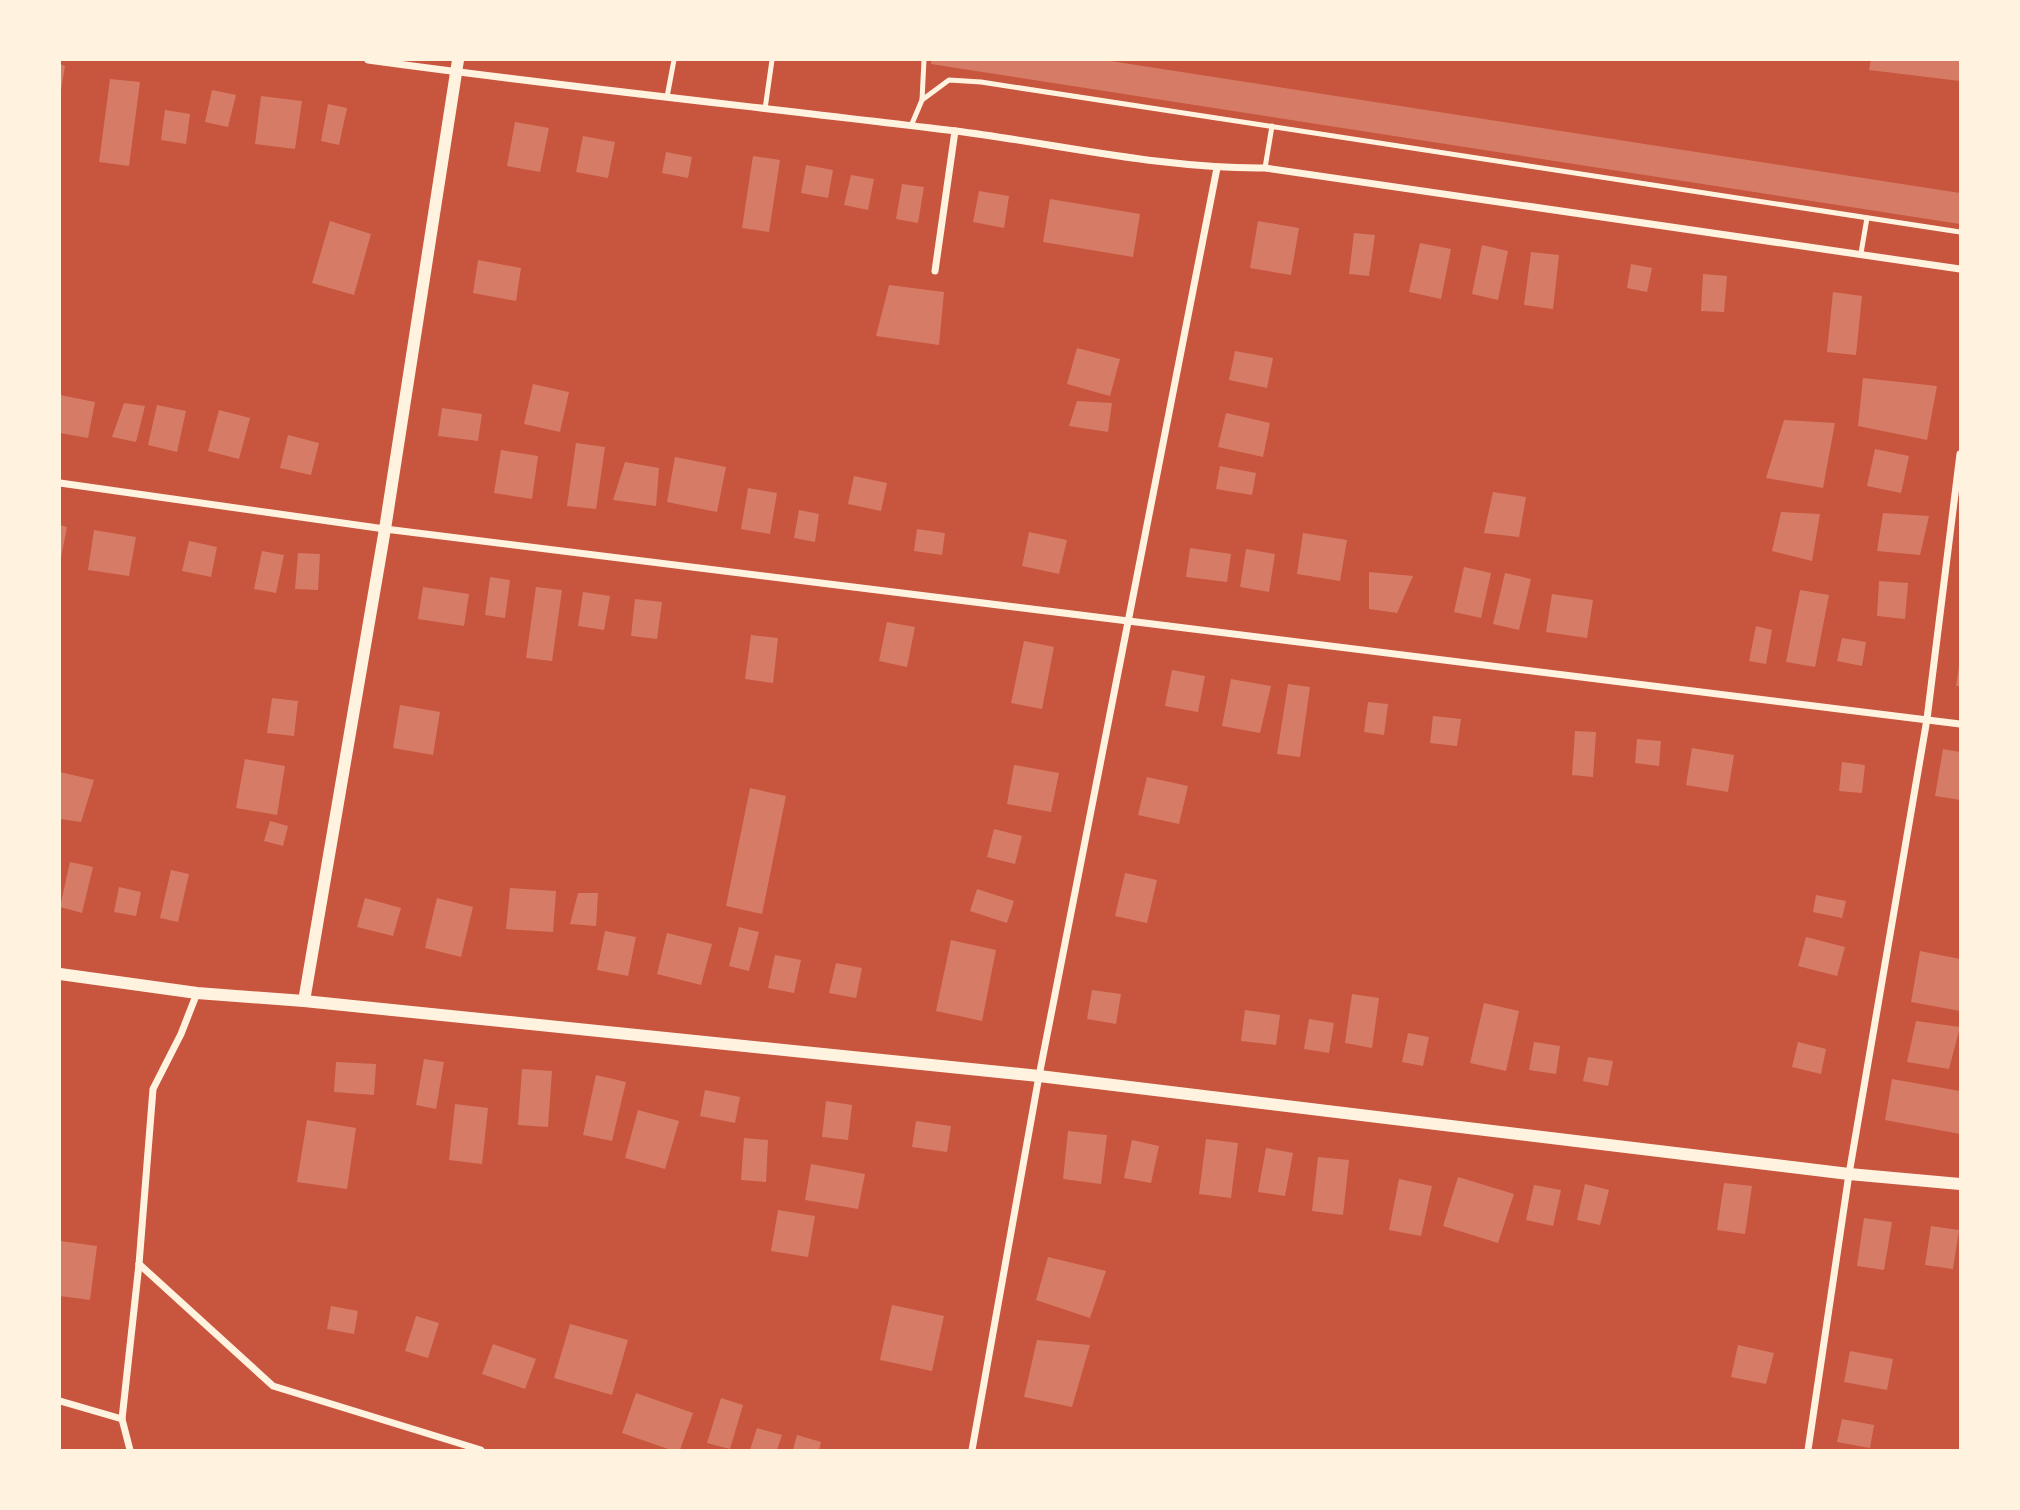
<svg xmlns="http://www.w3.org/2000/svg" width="2020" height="1510" viewBox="0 0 2020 1510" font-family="Bitter,serif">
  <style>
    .building { fill: #d67c66 }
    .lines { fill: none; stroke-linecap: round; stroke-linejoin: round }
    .service { stroke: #fff3e0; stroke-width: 5 }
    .minor { stroke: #fff3e0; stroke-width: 7 }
    .tertiary { stroke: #fff3e0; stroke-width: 12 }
  </style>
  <rect width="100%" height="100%" fill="#c8553d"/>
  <g class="building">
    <polygon points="932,60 1104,60 1960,193 1960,224 931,64"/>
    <polygon points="1871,60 1960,60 1960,81 1869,70"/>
    <polygon points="60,64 65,66 61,90 60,90"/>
    <polygon points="110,79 140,82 129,166 99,162"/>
    <polygon points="212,90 236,95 228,127 205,122"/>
    <polygon points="261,96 302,101 295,149 255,144"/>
    <polygon points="328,104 347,108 339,145 321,141"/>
    <polygon points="165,110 190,114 186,144 161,140"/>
    <polygon points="515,122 549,128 540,172 507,166"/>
    <polygon points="583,136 615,142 608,178 576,172"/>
    <polygon points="666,152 692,157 688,178 662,173"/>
    <polygon points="753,156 780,160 769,232 742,228"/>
    <polygon points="806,165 833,170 828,198 801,193"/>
    <polygon points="851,175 874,179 868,210 844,205"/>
    <polygon points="902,184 924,187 918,223 896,219"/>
    <polygon points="979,191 1009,196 1004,228 973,222"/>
    <polygon points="1050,199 1140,214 1133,257 1043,242"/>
    <polygon points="330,221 371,234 354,295 312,283"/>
    <polygon points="1258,221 1299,228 1291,275 1250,268"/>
    <polygon points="1354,233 1375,235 1369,276 1349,274"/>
    <polygon points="1420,243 1451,249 1441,299 1409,292"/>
    <polygon points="1482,245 1508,251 1498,300 1472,294"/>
    <polygon points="1531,252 1559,255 1553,309 1524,305"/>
    <polygon points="478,260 521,268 516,301 473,293"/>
    <polygon points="1631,264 1652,268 1647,292 1627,288"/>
    <polygon points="1703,274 1727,276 1724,312 1701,311"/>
    <polygon points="889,285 944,292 939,345 876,336"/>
    <polygon points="1833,292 1862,296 1856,355 1827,352"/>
    <polygon points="1077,348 1120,359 1110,396 1067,384"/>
    <polygon points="1235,351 1273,358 1267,388 1229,380"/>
    <polygon points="1863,378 1937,386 1927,440 1858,426"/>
    <polygon points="533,384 569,392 560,432 524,424"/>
    <polygon points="60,395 95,402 88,438 60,433"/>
    <polygon points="1077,401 1112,403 1108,432 1069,426"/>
    <polygon points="124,403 145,406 136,442 112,437"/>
    <polygon points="157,405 186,411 177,452 148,445"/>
    <polygon points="442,408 482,414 478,441 438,436"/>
    <polygon points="219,410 250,418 239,459 208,451"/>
    <polygon points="1226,413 1270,423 1263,457 1218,447"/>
    <polygon points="1784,420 1835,423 1823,488 1766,478"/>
    <polygon points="288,435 319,443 311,475 280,468"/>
    <polygon points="576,443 605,447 596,509 567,506"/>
    <polygon points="1875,449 1909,456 1901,493 1867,486"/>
    <polygon points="501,450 538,456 532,499 494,493"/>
    <polygon points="675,457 726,467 717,512 667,502"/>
    <polygon points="625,462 659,468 656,506 613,500"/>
    <polygon points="1220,466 1256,473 1252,495 1216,489"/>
    <polygon points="854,476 887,483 881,511 848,504"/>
    <polygon points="748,488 777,493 770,534 741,529"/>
    <polygon points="1493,492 1526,497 1519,537 1484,533"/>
    <polygon points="799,510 819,514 815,542 794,538"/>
    <polygon points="1781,512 1820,514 1812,561 1772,551"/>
    <polygon points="1883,513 1929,516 1920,555 1877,551"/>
    <polygon points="60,525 67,527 61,557 60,557"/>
    <polygon points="917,529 945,533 942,555 914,551"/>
    <polygon points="94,530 136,537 129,576 88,570"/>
    <polygon points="1029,532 1067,540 1059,574 1022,566"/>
    <polygon points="1303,533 1347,540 1340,581 1297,574"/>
    <polygon points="189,541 217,547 211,577 182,571"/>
    <polygon points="1190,548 1231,554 1227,582 1186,577"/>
    <polygon points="1246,549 1275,554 1269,592 1240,587"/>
    <polygon points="262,551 284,555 276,593 254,589"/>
    <polygon points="298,553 320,554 318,590 295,589"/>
    <polygon points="1464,567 1491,573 1481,618 1454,612"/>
    <polygon points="1369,572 1413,576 1397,613 1369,609"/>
    <polygon points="1505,573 1531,579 1519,630 1493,624"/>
    <polygon points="490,577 510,580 505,618 485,615"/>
    <polygon points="1879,581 1908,583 1905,619 1877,616"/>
    <polygon points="423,587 469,594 464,626 418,619"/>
    <polygon points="536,587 562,590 552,661 526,658"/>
    <polygon points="1800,590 1829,595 1815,667 1786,662"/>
    <polygon points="583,592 610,596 604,630 578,626"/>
    <polygon points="1552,594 1593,600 1587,638 1546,632"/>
    <polygon points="635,599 662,602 657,639 631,636"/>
    <polygon points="887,622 915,627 907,667 879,661"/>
    <polygon points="1756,626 1772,630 1766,664 1749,661"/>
    <polygon points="751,635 778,638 773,683 745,679"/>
    <polygon points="1842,638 1866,642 1862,666 1837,661"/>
    <polygon points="1024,641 1054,647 1042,709 1011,703"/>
    <polygon points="1959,667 1960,667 1960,686 1956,686"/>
    <polygon points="1172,670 1205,676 1198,712 1165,706"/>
    <polygon points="1231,679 1271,686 1260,733 1222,726"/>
    <polygon points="1288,684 1310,687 1300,757 1277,754"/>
    <polygon points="272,698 298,701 294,736 267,733"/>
    <polygon points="1368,702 1388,704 1384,735 1364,732"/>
    <polygon points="400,705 440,712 433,755 393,748"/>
    <polygon points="1433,716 1461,719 1457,746 1430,743"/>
    <polygon points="1575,731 1596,732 1593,777 1572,775"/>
    <polygon points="1637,739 1661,741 1659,766 1635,763"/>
    <polygon points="1692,748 1734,755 1728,792 1686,785"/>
    <polygon points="1943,749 1960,752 1960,800 1935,796"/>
    <polygon points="245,759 285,766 277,815 236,808"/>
    <polygon points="1842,762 1865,765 1862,793 1839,791"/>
    <polygon points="1014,765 1059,773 1051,812 1007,804"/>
    <polygon points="60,772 94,780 81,822 60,819"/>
    <polygon points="1147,777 1188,786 1179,824 1138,815"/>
    <polygon points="750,788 786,796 762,914 726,906"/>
    <polygon points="270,821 288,826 283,846 264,841"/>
    <polygon points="994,829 1022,836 1015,864 987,857"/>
    <polygon points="70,862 93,867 82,913 60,907"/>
    <polygon points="171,870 189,874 178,922 160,918"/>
    <polygon points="1125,873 1157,880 1147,923 1115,916"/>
    <polygon points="119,887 141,892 136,916 114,912"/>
    <polygon points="510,888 556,891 553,932 506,929"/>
    <polygon points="977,889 1014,901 1007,923 970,911"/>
    <polygon points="578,893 598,893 596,926 570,924"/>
    <polygon points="1816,895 1846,901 1842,918 1813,912"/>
    <polygon points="365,898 401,908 393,936 357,927"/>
    <polygon points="437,898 473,907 461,957 425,948"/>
    <polygon points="739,927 759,932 749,971 729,966"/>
    <polygon points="605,931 636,937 628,976 597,970"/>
    <polygon points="667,933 712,944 701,985 657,974"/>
    <polygon points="1806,937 1845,947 1837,976 1798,966"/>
    <polygon points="951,940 996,950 982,1021 936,1011"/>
    <polygon points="1920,951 1960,959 1960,1011 1911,1002"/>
    <polygon points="775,955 801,960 794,993 768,988"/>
    <polygon points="836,963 862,968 856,998 829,993"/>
    <polygon points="1092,990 1121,994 1116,1024 1087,1019"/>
    <polygon points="1352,994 1379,998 1372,1048 1345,1043"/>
    <polygon points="1484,1003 1519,1011 1506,1071 1470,1063"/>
    <polygon points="1245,1010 1280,1015 1276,1045 1241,1041"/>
    <polygon points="1309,1019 1334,1023 1329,1053 1304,1049"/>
    <polygon points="1916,1021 1960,1027 1949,1069 1907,1062"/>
    <polygon points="1408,1033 1429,1037 1423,1066 1402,1062"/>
    <polygon points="1534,1042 1560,1046 1556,1074 1529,1070"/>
    <polygon points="1798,1042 1826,1049 1821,1074 1792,1067"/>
    <polygon points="1588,1057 1613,1061 1608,1086 1583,1081"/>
    <polygon points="424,1059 444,1062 436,1109 416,1105"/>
    <polygon points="336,1062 376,1064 374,1095 334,1092"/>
    <polygon points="522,1069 552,1071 548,1127 518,1125"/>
    <polygon points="596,1075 626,1082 612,1141 583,1135"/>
    <polygon points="1892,1079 1960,1091 1960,1134 1885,1120"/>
    <polygon points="705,1090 740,1097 735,1123 700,1116"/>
    <polygon points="826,1101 852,1105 848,1140 822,1137"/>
    <polygon points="455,1104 488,1108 482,1164 449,1160"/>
    <polygon points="638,1110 679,1121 665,1169 625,1158"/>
    <polygon points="307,1120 356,1128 347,1189 297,1182"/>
    <polygon points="916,1121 951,1126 947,1152 912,1147"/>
    <polygon points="1068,1131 1107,1135 1101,1184 1063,1179"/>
    <polygon points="744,1138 768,1140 766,1182 741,1180"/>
    <polygon points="1206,1139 1238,1143 1231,1198 1199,1194"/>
    <polygon points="1132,1140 1159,1146 1151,1183 1124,1178"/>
    <polygon points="1266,1148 1293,1153 1285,1196 1258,1192"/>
    <polygon points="1318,1157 1349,1160 1343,1215 1312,1211"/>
    <polygon points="811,1164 865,1174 858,1209 805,1200"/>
    <polygon points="1458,1177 1514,1194 1498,1243 1443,1226"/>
    <polygon points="1399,1179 1432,1186 1421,1236 1389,1230"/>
    <polygon points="1724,1183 1752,1186 1745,1234 1717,1230"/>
    <polygon points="1585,1184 1609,1190 1600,1225 1577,1220"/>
    <polygon points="1534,1185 1561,1190 1553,1226 1526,1220"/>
    <polygon points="778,1210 815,1216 808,1257 771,1251"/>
    <polygon points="1864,1218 1892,1222 1884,1270 1857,1266"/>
    <polygon points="1931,1226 1959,1230 1953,1269 1925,1265"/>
    <polygon points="60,1241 97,1246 90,1300 60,1296"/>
    <polygon points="1048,1257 1106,1271 1090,1318 1036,1300"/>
    <polygon points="892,1305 944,1316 932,1371 880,1360"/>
    <polygon points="331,1306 358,1311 354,1334 327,1329"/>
    <polygon points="416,1316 439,1323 428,1358 405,1351"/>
    <polygon points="570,1324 628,1340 612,1395 554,1378"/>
    <polygon points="1037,1340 1090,1345 1072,1407 1024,1397"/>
    <polygon points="493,1344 536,1359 525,1389 482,1374"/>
    <polygon points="1738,1345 1774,1353 1766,1384 1731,1377"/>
    <polygon points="1850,1351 1893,1359 1887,1390 1844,1382"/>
    <polygon points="636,1393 693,1413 680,1450 671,1450 622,1433"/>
    <polygon points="721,1398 743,1405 730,1449 707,1443"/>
    <polygon points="1842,1419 1874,1425 1870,1448 1837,1442"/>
    <polygon points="757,1428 782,1435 777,1450 750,1450"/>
    <polygon points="797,1435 821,1442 819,1450 793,1450"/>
  </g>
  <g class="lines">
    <g class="service">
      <polyline points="667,97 674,60"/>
      <polyline points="922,100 949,80 981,82 1960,232"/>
      <polyline points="765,109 772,60"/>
      <polyline points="911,126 922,100 924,60"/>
      <polyline points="1265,168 1272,126"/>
      <polyline points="1861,253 1867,218"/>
    </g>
    <g class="minor">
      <path d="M368,60c196,27 392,47 588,71 102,13 206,38 309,37l695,101"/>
      <polyline points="935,271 955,131"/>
      <polyline points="60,483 385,529 1960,724"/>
      <polyline points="139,1264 273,1386 481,1450"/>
      <polyline points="60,1401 122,1419"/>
      <polyline points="130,1450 122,1419 139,1264 153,1089 181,1034 197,993"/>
      <polyline points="972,1450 1039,1076 1217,168"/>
      <polyline points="1808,1450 1849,1174 1927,719 1960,454"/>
    </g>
    <g class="tertiary">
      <polyline points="60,974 197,993 304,1001 1039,1076 1849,1174 1960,1184"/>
      <polyline points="304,1001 385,529 458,60"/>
    </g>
  </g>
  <rect width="2020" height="1510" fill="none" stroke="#fff3e0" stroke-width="122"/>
</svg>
